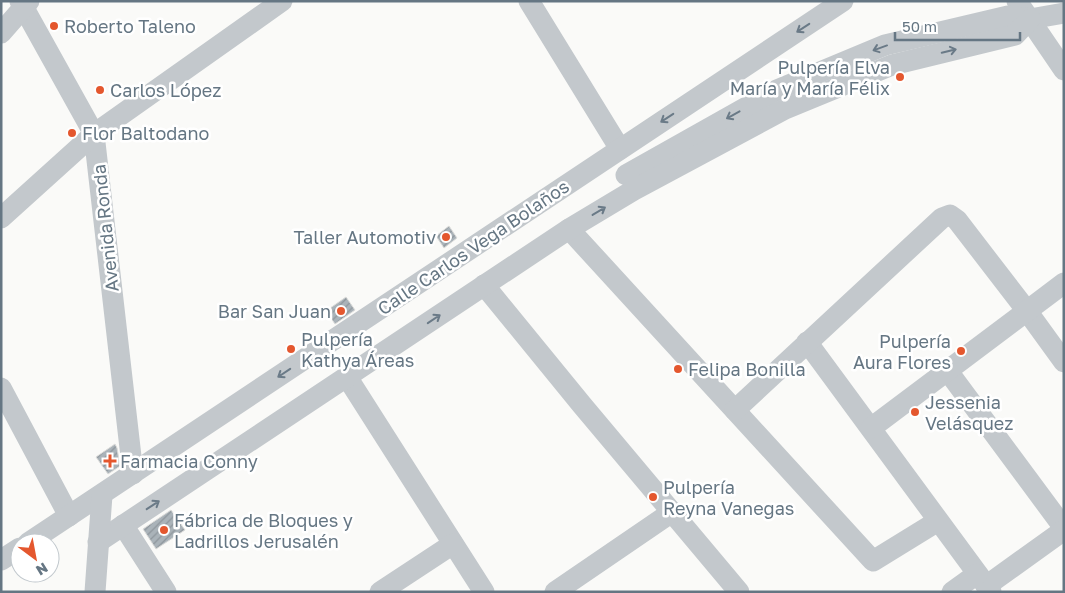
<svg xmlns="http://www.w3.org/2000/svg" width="1065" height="593" viewBox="0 0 1065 593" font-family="'Golos Text',sans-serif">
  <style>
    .building { fill: url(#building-hatch); stroke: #dcdcda }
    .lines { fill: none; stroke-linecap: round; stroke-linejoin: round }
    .minor { stroke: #c3c8cc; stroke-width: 21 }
    .oneway { stroke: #6a7a87 }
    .poi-dot { fill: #e4572e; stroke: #fff; stroke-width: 2 }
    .labels { text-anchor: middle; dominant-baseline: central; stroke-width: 5; stroke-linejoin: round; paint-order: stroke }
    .poi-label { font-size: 18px; fill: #657683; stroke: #fff; text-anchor: start }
    .street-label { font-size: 18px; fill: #657683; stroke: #fff }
  </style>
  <defs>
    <pattern id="building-hatch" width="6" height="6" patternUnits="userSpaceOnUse" patternTransform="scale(1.25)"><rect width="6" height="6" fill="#aab3b9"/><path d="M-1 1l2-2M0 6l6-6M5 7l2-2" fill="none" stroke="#8e969c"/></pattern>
  </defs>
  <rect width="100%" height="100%" fill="#fafaf8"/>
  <g class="building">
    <polygon points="449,226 457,238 444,248 436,236"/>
    <polygon points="346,297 355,310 335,324 326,311"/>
    <polygon points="115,444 117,448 120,466 108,474 96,457"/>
    <polygon points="171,510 185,530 156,549 143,529"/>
  </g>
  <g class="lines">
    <g class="minor">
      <polyline points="20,1 94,134 133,474"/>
      <polyline points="529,1 620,149"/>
      <polyline points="1017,1 1064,70"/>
      <polyline points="1,33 29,1"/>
      <polyline points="626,175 777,90 885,45 1008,16 1030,19 1064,13"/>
      <polyline points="1,218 94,134 282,1"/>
      <polyline points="569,229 873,561 938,521"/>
      <polyline points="484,285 582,405 739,592"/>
      <polyline points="807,342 991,592"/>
      <polyline points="947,370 1064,528"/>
      <polyline points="347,377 484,592"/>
      <polyline points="1,388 69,516"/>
      <polyline points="735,410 942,218 950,215 957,220 1027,311 1064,362"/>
      <polyline points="871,428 1064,283"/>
      <polyline points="123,525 166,592"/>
      <polyline points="98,542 569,229 634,190 785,109 892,65 1015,35 1030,19"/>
      <polyline points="28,543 843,1"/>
      <polyline points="1,560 20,548"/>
      <polyline points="986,586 1064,530"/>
      <polyline points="95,592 102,495"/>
      <polyline points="380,592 453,544"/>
      <polyline points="555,592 672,512"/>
      <polyline points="952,592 977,574"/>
    </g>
  </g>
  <defs><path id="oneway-shaft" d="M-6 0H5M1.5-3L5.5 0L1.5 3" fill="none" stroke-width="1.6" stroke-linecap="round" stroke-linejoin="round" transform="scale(1.25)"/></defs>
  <g class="oneway">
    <use href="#oneway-shaft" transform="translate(803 28) rotate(147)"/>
    <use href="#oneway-shaft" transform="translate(880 48) rotate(160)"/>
    <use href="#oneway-shaft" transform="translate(949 51) rotate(-14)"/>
    <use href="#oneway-shaft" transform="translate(733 115) rotate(151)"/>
    <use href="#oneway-shaft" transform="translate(667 118) rotate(147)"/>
    <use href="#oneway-shaft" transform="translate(599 211) rotate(-31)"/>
    <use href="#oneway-shaft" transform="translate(434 319) rotate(-34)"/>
    <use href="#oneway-shaft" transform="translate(284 373) rotate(146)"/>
    <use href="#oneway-shaft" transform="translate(153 505) rotate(-33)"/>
  </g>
  <g class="poi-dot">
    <circle cx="54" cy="26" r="5"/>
    <circle cx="900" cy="77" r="5"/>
    <circle cx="100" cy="90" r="5"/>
    <circle cx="72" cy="133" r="5"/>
    <circle cx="446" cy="237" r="5"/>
    <circle cx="341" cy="311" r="5"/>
    <circle cx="291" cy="349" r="5"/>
    <circle cx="961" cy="351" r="5"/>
    <circle cx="678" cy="369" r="5"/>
    <circle cx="915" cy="412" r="5"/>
    <path d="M107.5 453.5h5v5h5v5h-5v5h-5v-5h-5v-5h5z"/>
    <circle cx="653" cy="497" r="5"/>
    <circle cx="164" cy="530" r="5"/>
  </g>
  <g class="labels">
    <g class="poi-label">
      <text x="64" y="26">Roberto Taleno</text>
      <text x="890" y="67" text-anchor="end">Pulpería Elva<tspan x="890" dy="21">María y María Félix</tspan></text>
      <text x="110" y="90">Carlos López</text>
      <text x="82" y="133">Flor Baltodano</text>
      <text x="436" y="237" text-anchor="end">Taller Automotiv</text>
      <text x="331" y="311" text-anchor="end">Bar San Juan</text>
      <text x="301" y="339">Pulpería<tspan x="301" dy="21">Kathya Áreas</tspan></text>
      <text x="951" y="341" text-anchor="end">Pulpería<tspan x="951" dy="21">Aura Flores</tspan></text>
      <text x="688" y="369">Felipa Bonilla</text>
      <text x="925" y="402">Jessenia<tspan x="925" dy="21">Velásquez</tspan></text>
      <text x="120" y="461">Farmacia Conny</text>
      <text x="663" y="487">Pulpería<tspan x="663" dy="21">Reyna Vanegas</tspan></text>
      <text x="174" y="520">Fábrica de Bloques y<tspan x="174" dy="21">Ladrillos Jerusalén</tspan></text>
    </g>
    <g class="street-label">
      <text transform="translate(105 228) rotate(-96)">Avenida Ronda</text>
      <text transform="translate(473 247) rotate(-34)">Calle Carlos Vega Bolaños</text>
    </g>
  </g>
  <rect width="1065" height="593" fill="none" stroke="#657683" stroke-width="5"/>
  <g transform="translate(35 558) rotate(148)"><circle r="24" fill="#ffffff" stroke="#c1c8cd"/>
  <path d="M0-4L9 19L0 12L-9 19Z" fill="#e4572e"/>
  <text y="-8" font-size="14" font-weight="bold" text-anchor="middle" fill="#657683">N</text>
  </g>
  <path d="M895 32v8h125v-8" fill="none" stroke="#657683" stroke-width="2.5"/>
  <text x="902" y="32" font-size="15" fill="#657683" stroke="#ffffff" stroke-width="4" paint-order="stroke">50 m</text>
</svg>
